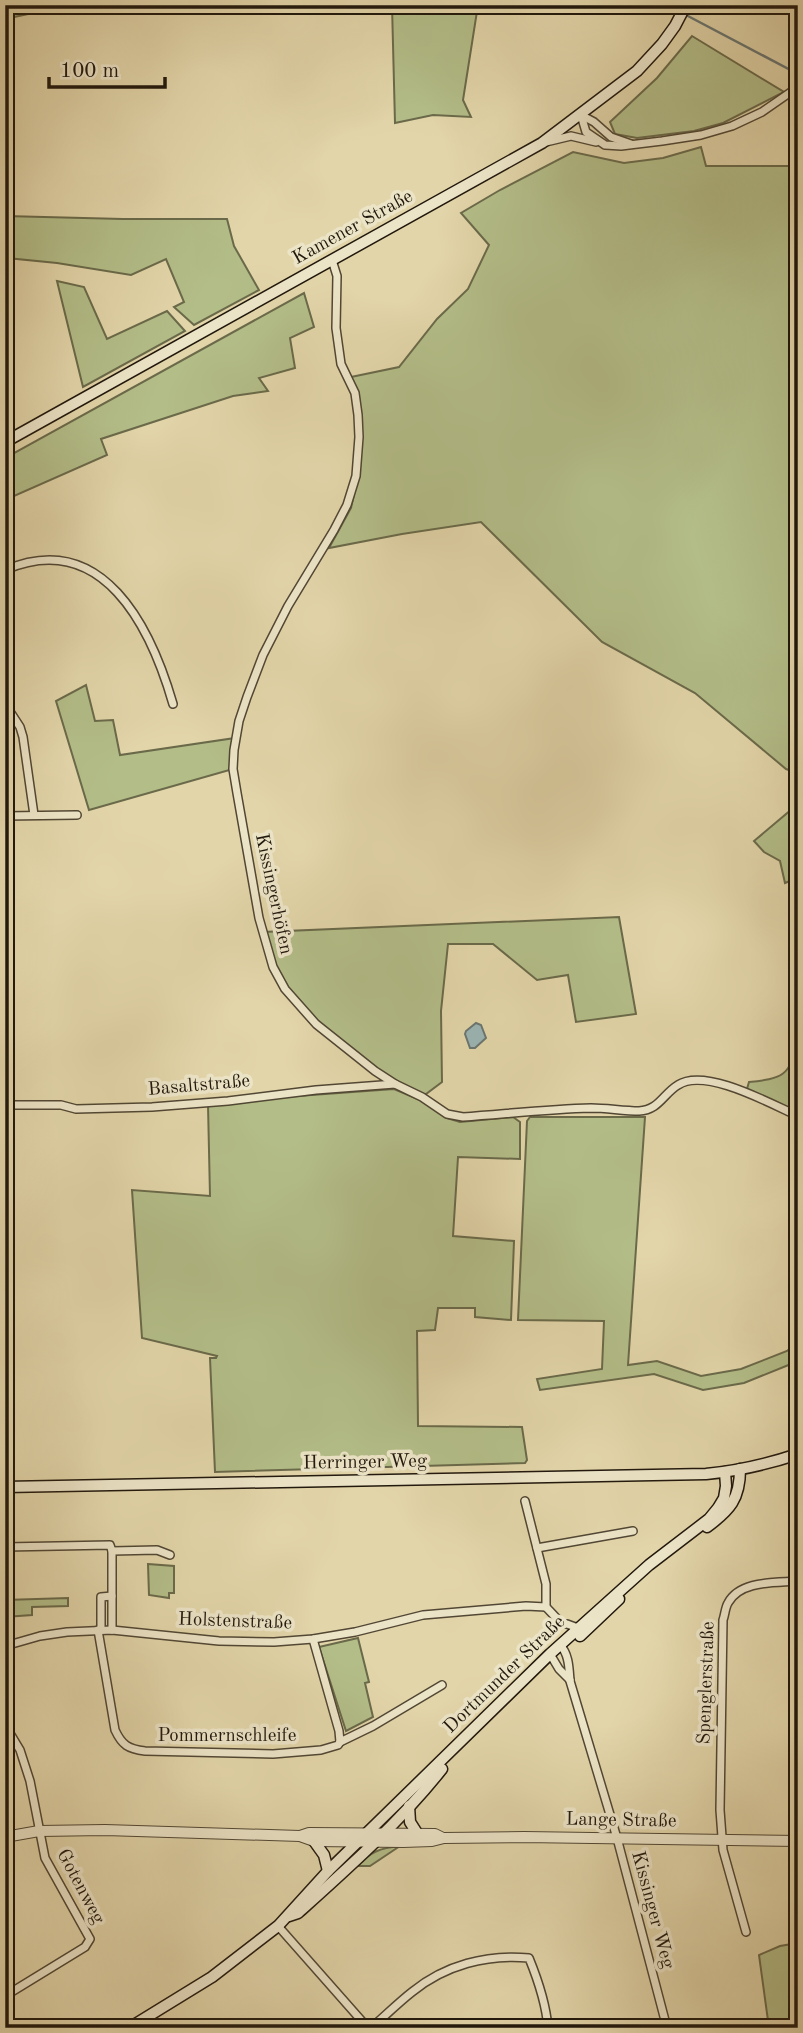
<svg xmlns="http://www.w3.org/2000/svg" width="803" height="2033" viewBox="0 0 803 2033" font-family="'Old Standard TT',serif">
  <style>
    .green { fill: #b3bd88; stroke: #6a6a4a; stroke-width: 2 }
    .water { fill: #9bb5b4; stroke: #6a7671; stroke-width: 2 }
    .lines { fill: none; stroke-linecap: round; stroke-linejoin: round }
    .stream { stroke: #6a7671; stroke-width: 2.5 }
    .minor-casing { stroke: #514734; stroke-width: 10 }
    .tertiary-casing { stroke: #514734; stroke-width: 12 }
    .secondary-casing { stroke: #21180d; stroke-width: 13 }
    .minor { stroke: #ece4c7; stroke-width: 7 }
    .tertiary { stroke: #ece4c7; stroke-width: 10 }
    .secondary { stroke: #ece4c7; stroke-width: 10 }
    .labels { text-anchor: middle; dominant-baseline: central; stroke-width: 7; stroke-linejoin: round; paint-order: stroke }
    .street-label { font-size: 19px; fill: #21180d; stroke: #ece4c7 }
  </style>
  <rect width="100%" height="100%" fill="#e2d5a9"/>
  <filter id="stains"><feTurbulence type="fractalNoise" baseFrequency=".00286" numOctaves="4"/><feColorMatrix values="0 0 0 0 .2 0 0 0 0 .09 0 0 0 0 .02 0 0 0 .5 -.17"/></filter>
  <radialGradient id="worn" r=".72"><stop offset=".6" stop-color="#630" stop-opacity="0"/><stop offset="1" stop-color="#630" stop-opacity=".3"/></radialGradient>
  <g class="green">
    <polygon points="5,5 70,5 5,19"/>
    <polygon points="392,5 478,5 463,100 471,117 433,115 395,123"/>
    <polygon points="692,36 784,92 723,123 694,131 637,138 615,134 610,122 657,78"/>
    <polygon points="701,147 706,166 798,166 798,773 786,769 695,693 602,642 481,522 402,534 329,548 351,508 357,481 361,418 357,390 351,377 399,367 437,319 468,289 489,245 461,213 500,190 573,152 624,163 663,158"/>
    <polygon points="5,216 123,219 227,219 234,246 259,290 194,325 174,307 184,302 166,259 131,275 57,263 7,258"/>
    <polygon points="57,281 84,287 107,339 167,311 185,331 83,387"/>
    <polygon points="304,293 314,327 290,338 295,368 259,378 268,391 233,396 101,439 107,455 5,500 5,458"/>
    <polygon points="86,685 95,721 113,720 120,755 235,738 233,769 89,810 56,701"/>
    <path d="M798,804v309l-51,-24 2,-7c31,-3 43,-6 47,-39l-4,-163 -7,3 -5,-22 -16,-9 -10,-11z"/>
    <polygon points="619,917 636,1014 576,1022 568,975 537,980 493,944 448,944 441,1011 442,1082 422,1097 395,1084 335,1040 285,989 263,932"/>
    <polygon points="394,1089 420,1100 447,1118 460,1122 513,1117 520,1122 520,1159 458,1157 453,1236 514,1241 511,1320 475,1317 475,1308 438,1308 435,1330 417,1331 418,1426 522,1427 527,1460 525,1463 215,1472 210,1358 216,1358 217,1356 142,1338 132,1190 210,1196 208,1105 284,1097"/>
    <polygon points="530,1117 645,1117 628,1365 657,1361 701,1376 741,1369 787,1351 798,1342 798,1359 791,1364 744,1383 703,1390 654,1374 540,1390 537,1379 602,1369 604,1321 518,1320 527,1121"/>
    <polygon points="148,1564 174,1566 174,1593 169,1593 169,1598 149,1595"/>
    <polygon points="68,1598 68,1606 32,1607 32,1615 5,1617 5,1600"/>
    <polygon points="358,1638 369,1682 365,1683 373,1717 346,1731 319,1647"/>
    <path d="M400,1846l-30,20h-13c13,-14 23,-18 43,-20z"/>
    <polygon points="798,1943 798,2028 769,2028 759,1955 780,1946"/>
  </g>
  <polygon class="water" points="476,1023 481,1025 486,1038 475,1048 470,1048 465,1034 466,1031"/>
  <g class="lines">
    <g class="stream">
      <polyline points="668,5 680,12"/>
      <polyline points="686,15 798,74"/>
    </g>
    <defs>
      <g id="minor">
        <polyline points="581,115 586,132 605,145 621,146 662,141 701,135 732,126 762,112 798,87"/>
        <polyline points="581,115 594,122 611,137 631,144"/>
        <polyline points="546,142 571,136 596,142"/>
        <path d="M332,260l5,16 -1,52 5,36 14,29 3,22 1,22 -3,39 -9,29 -13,25 -46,76 -25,49 -16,42 -8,24 -5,29 -1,19 4,24 22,125 14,49 12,22 31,35 59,47 20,13 27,13 25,17 16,3c43,-3 86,-8 128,-9 16,0 32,3 48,3 20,-1 24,-17 39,-26 27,-18 93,19 120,31"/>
        <path d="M5,570c98,-42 146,58 168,134"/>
        <polyline points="5,704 20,727 23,737 34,815"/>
        <polyline points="5,816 77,815"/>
        <polyline points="5,1105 61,1105 76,1109 152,1107 228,1101 316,1090 395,1084"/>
        <polyline points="525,1501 546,1584 546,1607 562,1624 567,1624 578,1628"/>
        <polyline points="5,1547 110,1545 112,1551 112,1630"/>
        <polyline points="537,1548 633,1531"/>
        <polyline points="112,1551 157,1550 170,1555"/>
        <path d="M98,1630l17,100c7,15 13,19 30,21l128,3 48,-4 17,-5 2,-3 -1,-11 -26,-92"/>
        <polyline points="101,1630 101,1597 112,1596"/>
        <path d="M560,1645c9,9 9,23 10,36l47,157 50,190"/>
        <polyline points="5,1646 40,1636 67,1632 112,1630 219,1641 274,1642 313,1639 355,1632 423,1615 526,1606 546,1607"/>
        <polyline points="550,1654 559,1669 570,1680"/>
        <polyline points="5,1725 20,1750 30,1781 45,1858 90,1939 85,1947 5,1996"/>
        <polyline points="340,1742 373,1726 442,1685"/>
        <polyline points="278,1926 368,2028"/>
        <path d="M746,1932l-23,-82 -3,-40 3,-190c2,-5 2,-12 5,-17 12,-23 48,-20 70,-22"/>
        <path d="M371,2028c14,-12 27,-25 41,-36 33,-27 75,-38 117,-34 9,22 17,45 19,70"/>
      </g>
      <g id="tertiary">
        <polyline points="300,1836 309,1833 435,1834 443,1838"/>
        <polyline points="5,1837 39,1831 105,1830 300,1836 314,1841 403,1842 432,1841 444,1838 524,1837 798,1841"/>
      </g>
      <g id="secondary">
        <polyline points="5,442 542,143 637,71 662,44 675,26 686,5"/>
        <path d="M5,1487l701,-13c32,-3 62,-10 92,-20"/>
        <path d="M707,1527c23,-17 33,-28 33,-58"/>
        <polyline points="580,1636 619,1599"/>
        <polyline points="409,1806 410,1822 417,1833"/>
        <polyline points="314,1841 324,1855 328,1871"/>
        <path d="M289,1916l9,-3c50,-45 102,-91 144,-144"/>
        <polyline points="129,2028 212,1977 278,1926 328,1871 550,1654 649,1565 709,1519 718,1508 724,1498 726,1486 725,1472"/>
      </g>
    </defs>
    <use href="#minor" class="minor-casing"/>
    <use href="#tertiary" class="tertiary-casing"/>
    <use href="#secondary" class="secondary-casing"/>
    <use href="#minor" class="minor"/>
    <use href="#tertiary" class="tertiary"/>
    <use href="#secondary" class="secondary"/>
  </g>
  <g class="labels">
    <g class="street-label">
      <text transform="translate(353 228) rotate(-29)">Kamener Straße</text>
      <text transform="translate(273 894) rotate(78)">Kissingerhöfen</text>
      <text transform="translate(199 1086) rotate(-5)">Basaltstraße</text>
      <text transform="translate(365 1463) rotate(-1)">Herringer Weg</text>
      <text transform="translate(235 1622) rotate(2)">Holstenstraße</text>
      <text transform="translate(505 1675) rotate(-44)">Dortmunder Straße</text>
      <text transform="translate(707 1683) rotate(-88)">Spenglerstraße</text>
      <text x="227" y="1736">Pommernschleife</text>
      <text transform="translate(621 1821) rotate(1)">Lange Straße</text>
      <text transform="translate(80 1887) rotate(62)">Gotenweg</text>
      <text transform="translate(652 1910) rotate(75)">Kissinger Weg</text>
    </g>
  </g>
  <rect width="803" height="2033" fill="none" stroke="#e2d5a9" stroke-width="28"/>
  <rect x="7" y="7" width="789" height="2019" fill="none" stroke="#21180d" stroke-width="3.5"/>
  <rect x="14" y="14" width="775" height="2005" fill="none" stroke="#21180d" stroke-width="2"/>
  <path d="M49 77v10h116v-10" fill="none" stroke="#21180d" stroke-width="3.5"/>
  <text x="60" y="77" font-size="21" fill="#21180d" stroke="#ece4c7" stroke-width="5" paint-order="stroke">100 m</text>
  <rect width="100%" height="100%" filter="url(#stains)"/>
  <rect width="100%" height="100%" fill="url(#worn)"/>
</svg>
